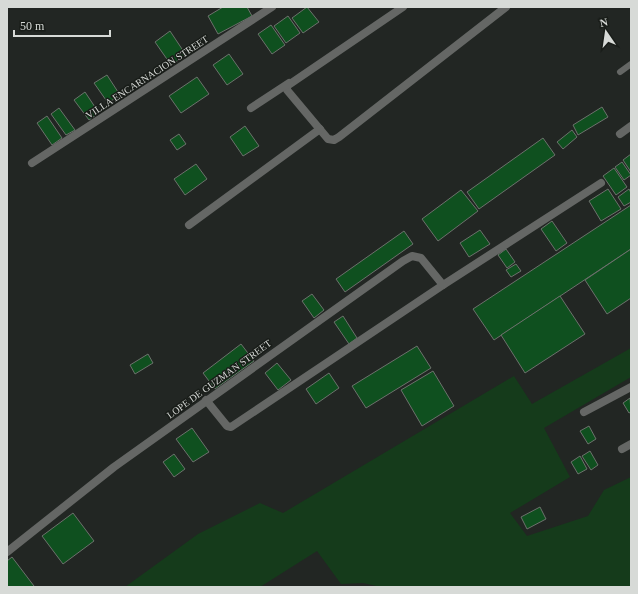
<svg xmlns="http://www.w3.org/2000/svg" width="638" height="594" viewBox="0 0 638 594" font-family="Georgia,serif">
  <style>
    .green { fill: #153b1b }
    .building { fill: #0f501f; stroke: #6c716c }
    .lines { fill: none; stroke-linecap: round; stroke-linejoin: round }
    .service { stroke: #656765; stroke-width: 6 }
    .minor { stroke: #656765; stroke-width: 8 }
    .labels { text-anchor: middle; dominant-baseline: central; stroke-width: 3; stroke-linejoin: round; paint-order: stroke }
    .street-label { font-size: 10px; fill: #d7dad7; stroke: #191d19 }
  </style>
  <rect width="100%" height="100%" fill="#222623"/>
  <polygon class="green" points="631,348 631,377 544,428 570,477 510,513 527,536 588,516 604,490 631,477 631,587 381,587 363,583 341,584 317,551 260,587 125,587 198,534 260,503 283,513 514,376 532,404"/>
  <g class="building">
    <polygon points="223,7 247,7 252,16 218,34 208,16"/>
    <polygon points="307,7 319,22 303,33 292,18"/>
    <polygon points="288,16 300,33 286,43 274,26"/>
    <polygon points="271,25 285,45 272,54 258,34"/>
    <polygon points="170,31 186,55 171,65 155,42"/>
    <polygon points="229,54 243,74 227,85 213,65"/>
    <polygon points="107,75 120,95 108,103 94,83"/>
    <polygon points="197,77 209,94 181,113 169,96"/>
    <polygon points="85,92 99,113 89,120 74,100"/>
    <polygon points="602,107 608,117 578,135 573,125"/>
    <polygon points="59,108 75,130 66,135 51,114"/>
    <polygon points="47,116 62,138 52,145 37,123"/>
    <polygon points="245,126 259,146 243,156 230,137"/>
    <polygon points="572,130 577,137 563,149 557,142"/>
    <polygon points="179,134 186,144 177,150 170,140"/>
    <polygon points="543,138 555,155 479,209 467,192"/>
    <polygon points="631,154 631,172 623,160"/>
    <polygon points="622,162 631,175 624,180 615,167"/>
    <polygon points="196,164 207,179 185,195 174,179"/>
    <polygon points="614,168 627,187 616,195 603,176"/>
    <polygon points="608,189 621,209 601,221 589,201"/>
    <polygon points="629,189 631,193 631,202 624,206 618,197"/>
    <polygon points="461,190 478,211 438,241 422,219"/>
    <polygon points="631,205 631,249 494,340 473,309"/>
    <polygon points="552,221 567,243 556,251 541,229"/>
    <polygon points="480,230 490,244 469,257 460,243"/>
    <polygon points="404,231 413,244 345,292 336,279"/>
    <polygon points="506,249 515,262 507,268 498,255"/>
    <polygon points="631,249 631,298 607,314 585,280"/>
    <polygon points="516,264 521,271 511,277 506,270"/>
    <polygon points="312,294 324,310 314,318 302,301"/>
    <polygon points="560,296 585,334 525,373 501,335"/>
    <polygon points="343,316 357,338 349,344 334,322"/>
    <polygon points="241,344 254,361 215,389 203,373"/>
    <polygon points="417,346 431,368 366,408 352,386"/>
    <polygon points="148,354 153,363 135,374 130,365"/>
    <polygon points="277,363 291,380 278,390 265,373"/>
    <polygon points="433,371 454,406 422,426 401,390"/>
    <polygon points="329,373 339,388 316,404 306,389"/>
    <polygon points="630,398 631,412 629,413 623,403"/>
    <polygon points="589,426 596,439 588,444 580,431"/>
    <polygon points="192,428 209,452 193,462 176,439"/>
    <polygon points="590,451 598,465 591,470 582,456"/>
    <polygon points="174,454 185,469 174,477 163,462"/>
    <polygon points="580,456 587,469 578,474 571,462"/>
    <polygon points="540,507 546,519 527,529 521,517"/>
    <polygon points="73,513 94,541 63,564 42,536"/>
    <polygon points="12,557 34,586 32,587 9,587 7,585 7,561"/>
  </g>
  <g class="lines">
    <polyline class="service" points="620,72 631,64"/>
    <g class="minor">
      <polyline points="403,7 287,86 287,90 328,139 334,140 339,137 506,7"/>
      <polyline points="251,108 289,83"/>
      <polyline points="620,134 631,126"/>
      <polyline points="32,163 272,7"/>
      <polyline points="189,225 320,129"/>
      <polyline points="206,400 227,426 231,427 443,285 601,183"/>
      <polyline points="584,412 631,387"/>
      <polyline points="622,449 631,444"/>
      <polyline points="7,552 114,467 403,261 412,256 421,258 443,285"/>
    </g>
  </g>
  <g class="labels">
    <g class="street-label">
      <text transform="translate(147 77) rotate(-33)">VILLA ENCARNACION STREET</text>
      <text transform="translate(219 379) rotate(-36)">LOPE DE GUZMAN STREET</text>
    </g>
  </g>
  <rect width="638" height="594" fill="none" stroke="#d7dad7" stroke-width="16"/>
  <g transform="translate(606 32) rotate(347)" stroke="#191d19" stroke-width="3" paint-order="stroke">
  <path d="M0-3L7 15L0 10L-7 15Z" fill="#d7dad7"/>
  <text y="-6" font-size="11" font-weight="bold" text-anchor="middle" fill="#d7dad7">N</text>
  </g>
  <path d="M14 30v6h96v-6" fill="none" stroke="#d7dad7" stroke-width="2"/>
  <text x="20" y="30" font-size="12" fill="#d7dad7" stroke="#191d19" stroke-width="3" paint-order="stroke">50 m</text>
</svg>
